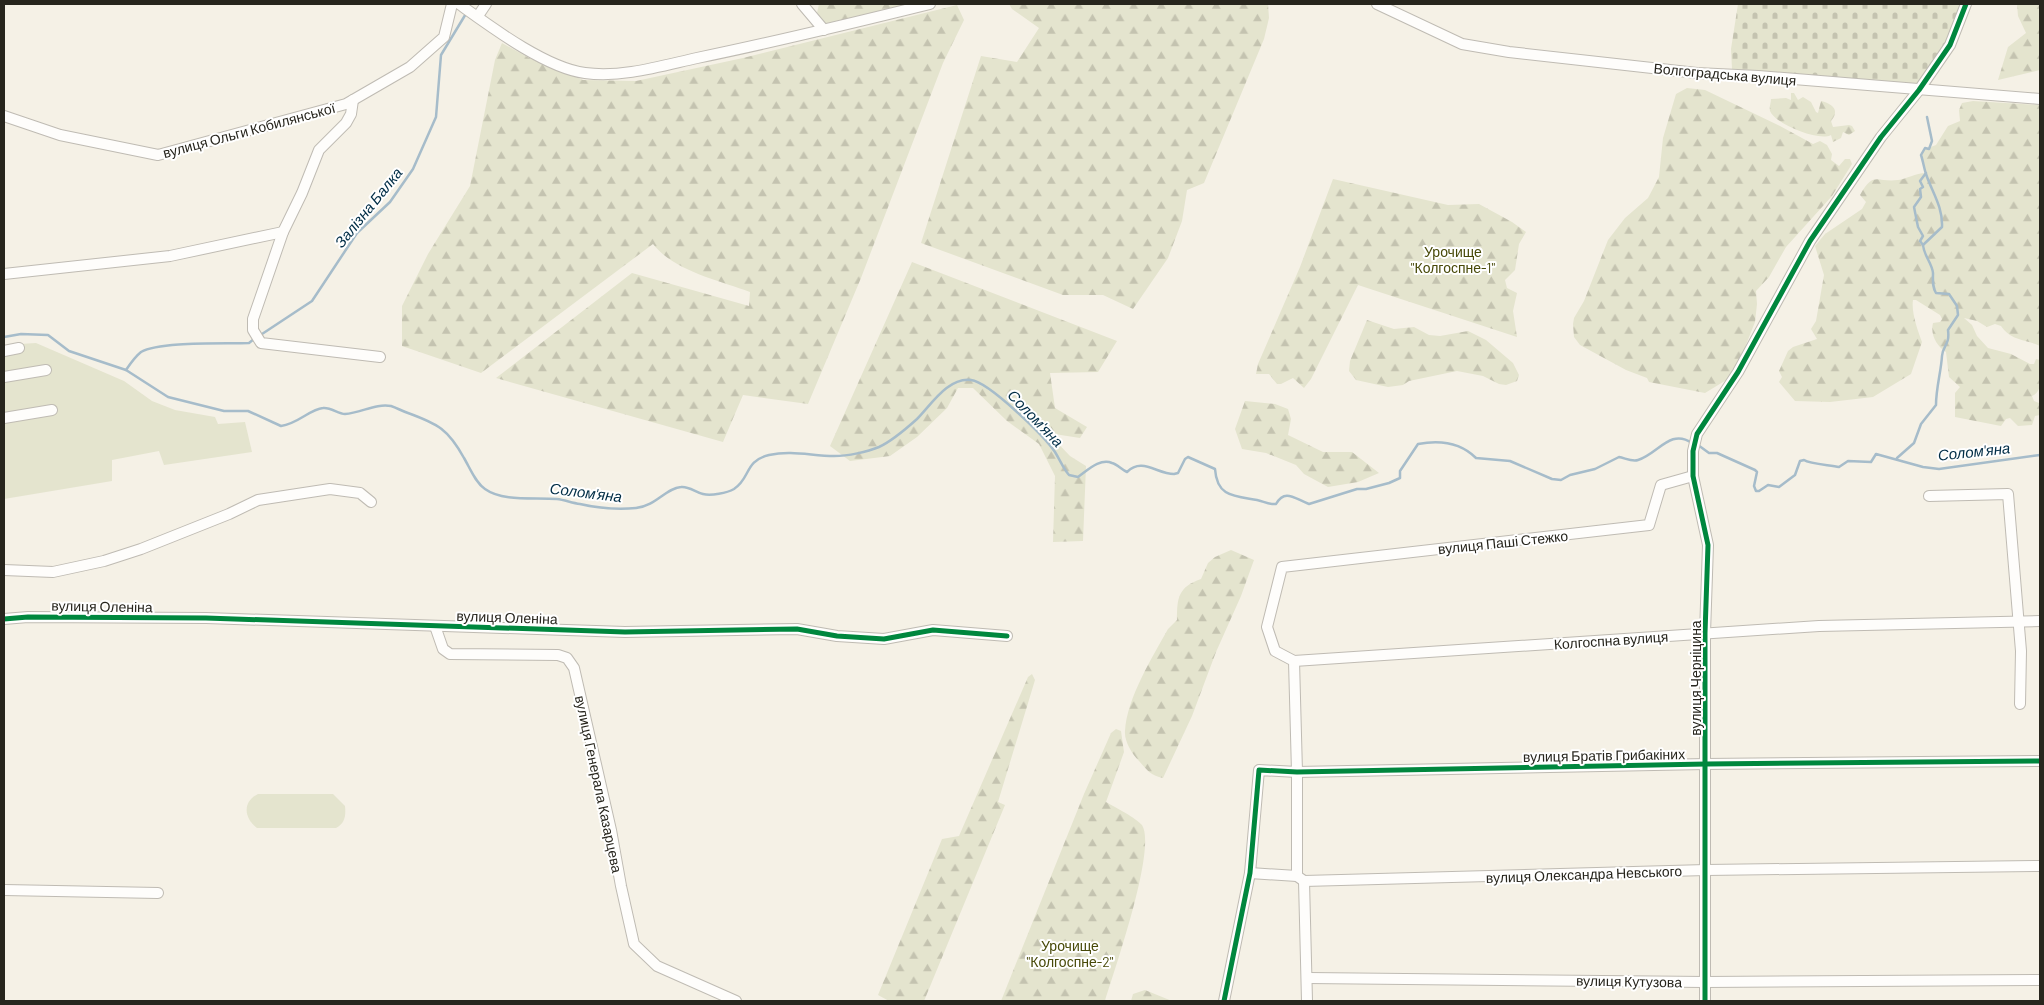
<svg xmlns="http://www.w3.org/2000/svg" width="2044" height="1005" viewBox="0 0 2044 1005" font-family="Barlow,sans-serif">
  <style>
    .forest { fill: url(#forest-firs) }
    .cemetery { fill: url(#cemetery-stones) }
    .garden { fill: #e4e4ce }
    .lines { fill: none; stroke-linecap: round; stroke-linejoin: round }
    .stream { stroke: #a6bcca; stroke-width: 2.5 }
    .minor-casing { stroke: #bfbbb3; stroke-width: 12 }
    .minor { stroke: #fefdfb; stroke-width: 10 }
    .cycleway-casing { stroke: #fff; stroke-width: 8 }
    .cycleway { stroke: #00873e; stroke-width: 5 }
    .labels { text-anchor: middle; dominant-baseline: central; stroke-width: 4; stroke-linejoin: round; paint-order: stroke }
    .street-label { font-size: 14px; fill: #27251d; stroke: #fff }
    .park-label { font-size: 14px; fill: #484a09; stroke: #fff }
    .water-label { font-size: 15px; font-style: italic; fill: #002d46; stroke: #fff }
  </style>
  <defs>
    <pattern id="forest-firs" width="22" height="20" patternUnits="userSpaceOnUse" patternTransform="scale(1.25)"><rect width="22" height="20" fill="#e4e4ce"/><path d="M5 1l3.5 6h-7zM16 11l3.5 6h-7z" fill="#c4c3b0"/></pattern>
    <pattern id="cemetery-stones" width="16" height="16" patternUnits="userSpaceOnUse" patternTransform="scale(1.25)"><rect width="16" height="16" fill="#e4e4ce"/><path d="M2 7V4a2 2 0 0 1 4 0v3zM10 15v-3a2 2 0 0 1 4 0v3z" fill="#c4c3b0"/></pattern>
  </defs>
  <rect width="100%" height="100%" fill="#f5f1e6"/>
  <g class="forest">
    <polygon points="819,4 910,4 826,25 817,13"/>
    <polygon points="1009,4 1268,4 1269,18 1264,39 1204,183 1187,190 1182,221 1168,258 1133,309 1103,295 1063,295 921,243 981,56 1017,62 1039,28 1012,9"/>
    <polygon points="2017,4 2040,4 2040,70 1998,80 2008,47 2026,33 2018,16"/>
    <path d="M957,5l7,15 -21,43 -82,215 -53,126 -65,-9 -20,47 -227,-64 136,-105 117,33 1,-14c-32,-12 -76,-21 -97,-48l-172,129 -79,-27v-40l26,-52 42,-68 25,-126 7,-17 29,16 52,21 53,1 107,-23z"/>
    <polygon points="1687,88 1705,90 1780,126 1813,144 1820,141 1827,145 1832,154 1831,160 1839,166 1845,159 1850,159 1852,164 1832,196 1786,247 1769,277 1756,291 1757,304 1755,322 1742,355 1728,379 1705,393 1649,382 1647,378 1626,370 1580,345 1574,337 1573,324 1574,318 1584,301 1608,240 1625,218 1648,198 1659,177 1663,138 1676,94"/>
    <path d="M1791,93h3l4,7 5,-3 8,5 5,10 2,1 3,-12c12,3 19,9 10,20l2,6 16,-2 3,1 3,5 -6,4 -6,-3 -2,6 -8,4 -2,-7c-12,7 -56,-11 -61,-24 -1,-4 1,-8 1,-12l15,-1 5,2z"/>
    <path d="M1973,101l67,4v241c-15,-7 -29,-5 -39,-20l-6,-2 -8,3 -10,-6 -13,-3 8,7 5,11 11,12 23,6 19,10h4l2,-5 4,1c0,11 4,32 -8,36l2,5 5,2 1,12 -5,1 -3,9 -14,1 -8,-8 -4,1 -5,7 -46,-9v-24l5,-6 -11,-10 -3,-25c-9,-6 -16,-17 -13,-29l7,-1 2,-3 -2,-4 -24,-15h-3c-2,12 5,31 9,42l-11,32 -38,23 -43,5 -35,-1 -16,-19 3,-5 -3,-6 9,-20 5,-4 24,-8 -6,-10 5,-8 8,-46 -9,-29 10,-12 37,-25 4,-7 -6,-7c14,-25 17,-12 38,-15 9,-1 17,-7 28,-7l-5,-18 2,-5 13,-5 12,-19 12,-5 -1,-11 3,-7z"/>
    <polygon points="1333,179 1448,205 1479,204 1512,222 1526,232 1519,244 1515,270 1505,280 1507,288 1517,293 1513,311 1517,337 1358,285 1311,379 1304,388 1293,378 1281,384 1277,384 1269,374 1256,374 1258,364 1300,267"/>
    <polygon points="912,262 1117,341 1098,372 1050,373 1055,408 1087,427 1080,438 1048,433 1070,456 1086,466 1083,541 1053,542 1055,476 1039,444 1007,421 973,388 958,388 947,408 917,437 890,456 850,461 830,446"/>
    <polygon points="1367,320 1394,329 1414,327 1429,335 1440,336 1468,331 1486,340 1513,363 1519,375 1517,381 1506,385 1499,384 1483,376 1457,371 1409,381 1403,385 1388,387 1356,380 1349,371 1350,361"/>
    <polygon points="1245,401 1275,404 1288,409 1291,419 1288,435 1323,452 1352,452 1379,473 1358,482 1328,487 1304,474 1296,465 1266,453 1242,449 1235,429"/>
    <path d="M1231,550l23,10 -13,36 -25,56 -24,64 -29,62c-12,-2 -16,-8 -24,-17 -7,-7 -15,-20 -14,-30 2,-33 27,-73 43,-102l9,-9c0,-22 1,-33 24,-41l7,-16 7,-6z"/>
    <polygon points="1032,674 1035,680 998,802 1005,805 924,1001 889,1001 878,995 942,839 959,836 1028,677"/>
    <path d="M1116,729l5,2 3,21 -18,50c9,5 30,16 36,23 15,23 -28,146 -37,176h-104l83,-207 27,-61z"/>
    <polygon points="1145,990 1172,1001 1131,1001 1133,994"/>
  </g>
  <polygon class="cemetery" points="1738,4 1961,4 1947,42 1917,87 1732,69 1731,49"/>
  <g class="garden">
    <polygon points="36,343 124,381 152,401 175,410 215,417 218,424 245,422 252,452 164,465 159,451 112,460 112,481 4,499 4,345"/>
    <path d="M258,794h75l12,12c1,10 0,17 -9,22h-79c-13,-10 -15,-26 1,-34z"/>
  </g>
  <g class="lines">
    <g class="stream">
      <polyline points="1923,245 1920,241 1923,236 1918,227 1914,207 1921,197 1920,189 1923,187 1920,181 1926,173"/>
      <polyline points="259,336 312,301 357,233 390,202 413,169 436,117 441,55 467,12"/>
      <path d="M4,337l17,-3 27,1 21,16 57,19 42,27 56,14h24l33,15c17,-2 29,-17 42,-18 8,-1 15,6 22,6 16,-1 31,-11 46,-8 6,2 11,5 17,7 30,11 40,16 56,45 6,10 11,24 21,31 18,13 50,8 72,10 8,1 15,4 23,5 18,4 38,6 56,4 20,-2 30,-20 45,-21 8,-1 14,5 22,7 8,2 24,-1 31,-5 17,-11 10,-28 35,-34 23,-5 43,1 65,1 14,0 33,-4 45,-9 13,-6 28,-19 38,-28 14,-14 31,-42 54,-39 18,2 73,56 84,72 5,8 8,16 14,23l9,2c10,-7 22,-19 34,-14 5,1 10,7 15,9 15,-15 30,2 47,2l4,-1 7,-14 3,-2 27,12c2,28 19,27 42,31 6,1 12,5 19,4 9,-16 19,-5 33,0l48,-15h9l23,-6 11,-5v-7l18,-27c21,-4 42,-2 58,14l34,3 42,18 9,1 9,-5 25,-6 24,-12c6,1 13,5 19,3 20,-6 32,-32 54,-17"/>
      <path d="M126,370c4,-6 10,-14 15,-18 19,-11 84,-8 108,-9l5,-4"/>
      <path d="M1698,445l11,8h8l38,17 2,2 -3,14 2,5h3l9,-6 11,2 16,-12 5,-14 4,-1c6,4 26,5 35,7l9,-6 23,1 5,-8 47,13 16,2 101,-14"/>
      <path d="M1897,458l17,-15 7,-19 15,-19c0,-17 5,-33 6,-49 1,-11 8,-11 6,-26l10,-15 -1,-9 -8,-12 -13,-1c-4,-7 -3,-12 -3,-20 -1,-10 -9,-17 -10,-28l19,-18c1,-20 -10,-35 -16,-53 -2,-6 -3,-13 -5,-19l4,-7 4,1 3,-8 -5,-24"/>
    </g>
    <defs>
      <g id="minor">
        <path d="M459,4c32,23 87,64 126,69 37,5 76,-7 112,-15 78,-16 156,-35 233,-54"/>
        <polyline points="802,4 824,30"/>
        <polyline points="1377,4 1462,44 1509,52 1697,73 1758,76 2040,99"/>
        <polyline points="478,16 486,4"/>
        <polyline points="353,100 351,114 346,123 319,150 302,193 283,232 253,319 253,330 261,343 380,357"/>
        <polyline points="4,116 60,135 158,155 346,104 410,67 444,37 452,4"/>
        <polyline points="4,274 170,256 283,232"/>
        <polyline points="4,351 19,348"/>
        <polyline points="4,377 46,370"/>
        <polyline points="4,418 52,410"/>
        <polyline points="1929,496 2008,494 2021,651 2020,704"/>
        <polyline points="4,570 53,572 104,561 141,549 229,514 258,500 330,489 360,493 371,502"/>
        <polyline points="4,619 28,617 206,618 625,632 797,629 837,636 884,639 933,630 1007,636"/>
        <polyline points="435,626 443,649 450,654 558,655 567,658 574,668 611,830 621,886 634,944 657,966 736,1001"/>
        <polyline points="1294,661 1819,626 2040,621"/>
        <polyline points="1250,873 1297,876 1304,881 1706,870 2040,866"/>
        <polyline points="1297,876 1297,772 1294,661 1275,651 1267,627 1282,567 1649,525 1661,485 1693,476"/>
        <polyline points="1304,881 1307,1001"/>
        <polyline points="4,890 158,893"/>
        <polyline points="1308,978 1705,982 2040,980"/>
        <polyline points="1224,1001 1250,873 1259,770 1297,772 1706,764 2040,761"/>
        <polyline points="1705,1001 1705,633 1708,545 1693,476 1693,451 1697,434 1738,372 1810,241 1881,137 1919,90 1950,45 1966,4"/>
      </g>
    </defs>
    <use href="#minor" class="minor-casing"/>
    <use href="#minor" class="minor"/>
    <defs>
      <g id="cycleway">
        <polyline points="4,619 28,617 206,618 625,632 797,629 837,636 884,639 933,630 1007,636"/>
        <polyline points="1224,1001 1250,873 1259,770 1297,772 1706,764 2040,761"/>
        <polyline points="1705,1001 1705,633 1708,545 1693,476 1693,451 1697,434 1738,372 1810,241 1881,137 1919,90 1950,45 1966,4"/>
      </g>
    </defs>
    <use href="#cycleway" class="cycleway-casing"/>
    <use href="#cycleway" class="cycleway"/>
  </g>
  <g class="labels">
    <g class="street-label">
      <text transform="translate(1725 74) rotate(5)">Волгоградська вулиця</text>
      <text transform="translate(249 130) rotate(-15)">вулиця Ольги Кобилянської</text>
      <text transform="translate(1503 542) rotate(-6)">вулиця Паші Стежко</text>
      <text transform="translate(102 606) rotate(1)">вулиця Оленіна</text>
      <text transform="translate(507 617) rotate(2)">вулиця Оленіна</text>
      <text transform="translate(1611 640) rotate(-4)">Колгоспна вулиця</text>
      <text transform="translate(1695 678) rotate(-90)">вулиця Черніцина</text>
      <text transform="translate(1604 755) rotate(-1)">вулиця Братів Грибакіних</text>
      <text transform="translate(599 784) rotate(78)">вулиця Генерала Казарцева</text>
      <text transform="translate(1584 874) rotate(-2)">вулиця Олександра Невського</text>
      <text transform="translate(1629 981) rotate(1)">вулиця Кутузова</text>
    </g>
    <g class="park-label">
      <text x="1453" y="251">Урочище<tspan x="1453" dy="16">"Колгоспне-1"</tspan></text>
      <text x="1070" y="945">Урочище<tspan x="1070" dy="16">"Колгоспне-2"</tspan></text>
    </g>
    <g class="water-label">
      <text transform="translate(368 207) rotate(-51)">Залізна Балка</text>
      <text transform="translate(1036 418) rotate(46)">Солом'яна</text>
      <text transform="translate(1974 451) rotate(-6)">Солом'яна</text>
      <text transform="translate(586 492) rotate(7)">Солом'яна</text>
    </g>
  </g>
  <rect width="2044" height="1005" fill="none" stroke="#27251d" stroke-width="10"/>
</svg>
